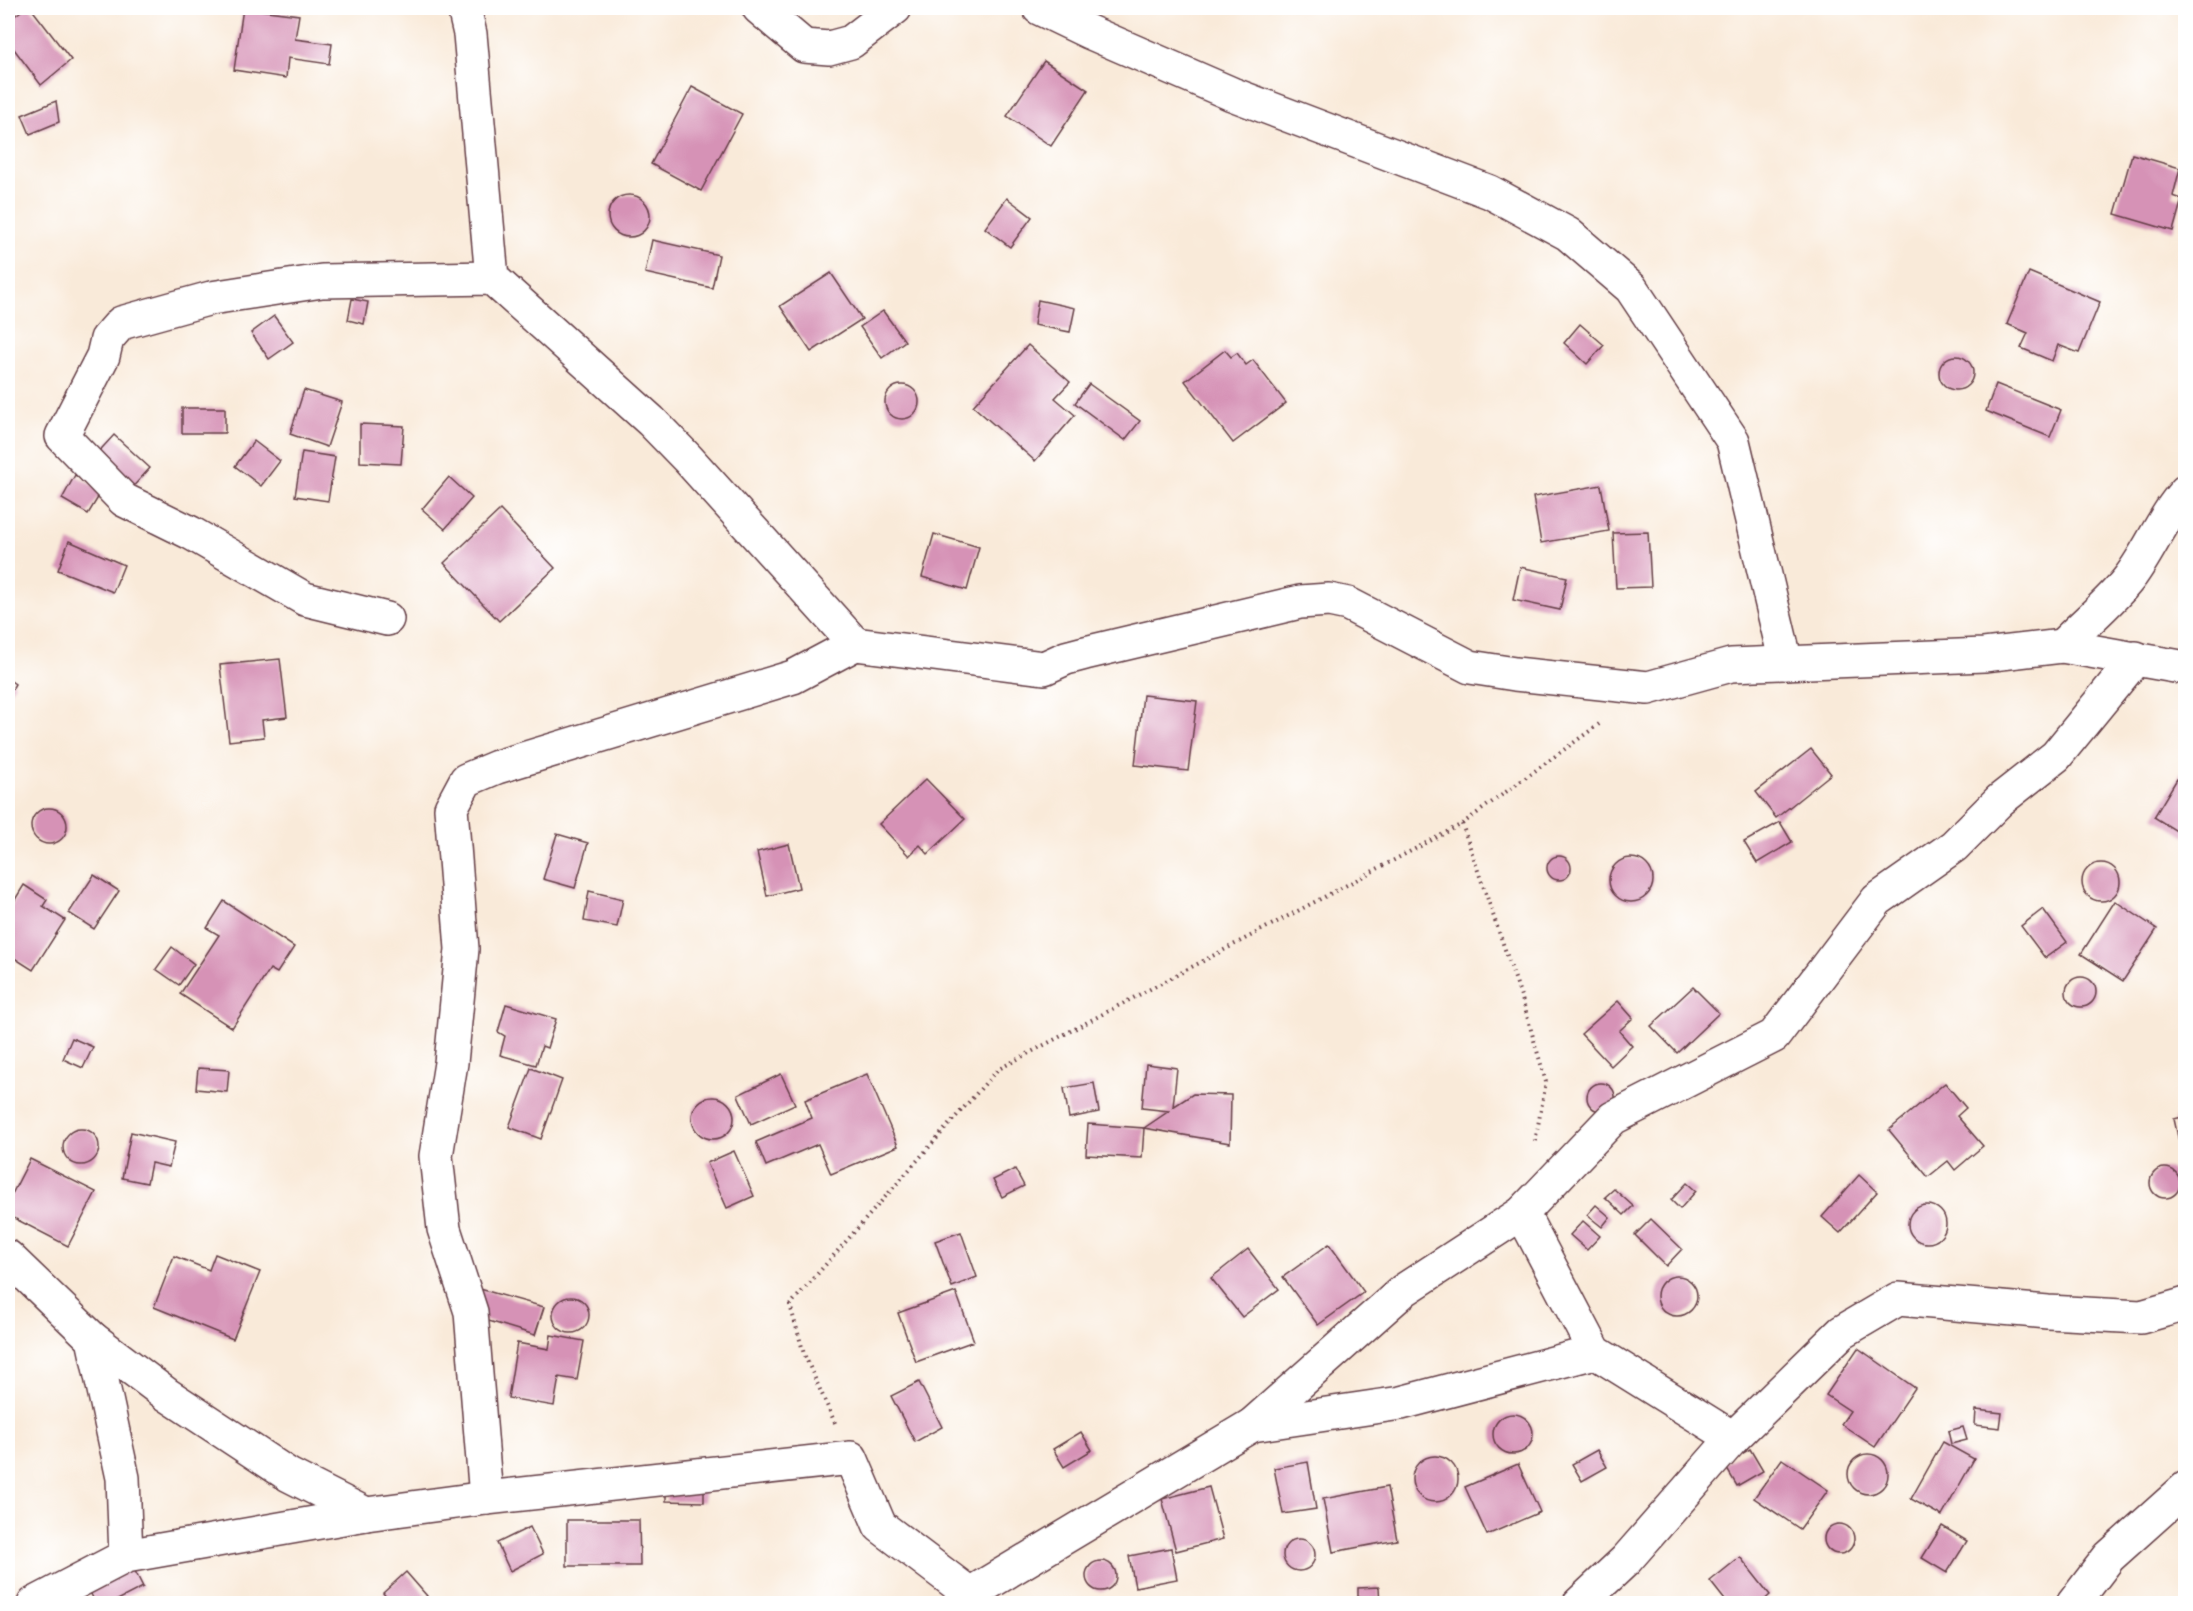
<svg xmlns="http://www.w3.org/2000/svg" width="2193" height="1611" viewBox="0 0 2193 1611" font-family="'IM FELL DW Pica',serif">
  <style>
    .building { fill: #d692b6 }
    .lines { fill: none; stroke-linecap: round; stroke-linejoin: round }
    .minor-casing { stroke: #643d45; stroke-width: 36 }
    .path { stroke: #643d45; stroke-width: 4; stroke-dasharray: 1.5 4.5; stroke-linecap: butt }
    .minor { stroke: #fff; stroke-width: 33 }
  </style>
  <rect width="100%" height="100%" fill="#fff"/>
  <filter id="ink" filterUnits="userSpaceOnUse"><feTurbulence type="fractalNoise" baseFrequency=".0167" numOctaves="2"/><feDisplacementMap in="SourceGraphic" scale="12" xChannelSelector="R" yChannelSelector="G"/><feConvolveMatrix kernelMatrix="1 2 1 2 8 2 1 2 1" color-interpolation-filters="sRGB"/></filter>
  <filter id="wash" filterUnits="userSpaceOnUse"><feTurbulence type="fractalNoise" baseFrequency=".008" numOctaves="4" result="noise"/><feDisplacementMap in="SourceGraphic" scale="24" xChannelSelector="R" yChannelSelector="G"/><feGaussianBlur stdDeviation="1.35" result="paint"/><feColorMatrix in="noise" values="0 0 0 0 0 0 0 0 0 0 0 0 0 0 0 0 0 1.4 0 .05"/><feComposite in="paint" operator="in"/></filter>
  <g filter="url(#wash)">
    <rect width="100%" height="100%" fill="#f9ead9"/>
    <g id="blocks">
      <g class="building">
        <polygon points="25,8 31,8 71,60 41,85 8,41 8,21"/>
        <polygon points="243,8 299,15 295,39 332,44 329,64 288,58 286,78 234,70"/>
        <polygon points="1044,61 1088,90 1051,146 1007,116"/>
        <polygon points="692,87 742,114 701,191 651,164"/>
        <polygon points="56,101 59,122 30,134 22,115"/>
        <polygon points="2132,154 2180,168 2173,196 2182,199 2173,231 2115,214"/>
        <circle cx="629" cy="216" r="21"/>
        <polygon points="1007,198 1032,217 1010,247 985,228"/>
        <polygon points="652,240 719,255 712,288 645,273"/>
        <polygon points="2029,272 2100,302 2079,353 2058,345 2052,361 2021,348 2028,333 2007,324"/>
        <polygon points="831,273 862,319 811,352 780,306"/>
        <polygon points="352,299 368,302 364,324 348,320"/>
        <polygon points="1038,300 1075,308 1070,332 1034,325"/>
        <polygon points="883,311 905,341 882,358 860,327"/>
        <polygon points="274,316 293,342 269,359 251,333"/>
        <polygon points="1580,324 1604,345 1587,364 1564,343"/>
        <polygon points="1028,345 1070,382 1055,398 1075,415 1035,461 973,406"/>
        <polygon points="1225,350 1231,357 1237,353 1246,365 1253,360 1286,403 1233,443 1185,381"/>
        <circle cx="1956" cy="373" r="17"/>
        <polygon points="1089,384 1140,421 1125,440 1075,403"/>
        <polygon points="1996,384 2061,410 2050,437 1986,411"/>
        <circle cx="902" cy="402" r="17"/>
        <polygon points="304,390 342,402 327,447 290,434"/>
        <rect x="182" y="408" width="43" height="25"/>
        <polygon points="360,424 404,426 401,464 360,462"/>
        <polygon points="114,435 150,468 129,491 92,459"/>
        <polygon points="254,441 280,461 261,486 235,466"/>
        <polygon points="302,452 335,457 328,501 295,496"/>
        <polygon points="75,475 102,491 88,514 62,499"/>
        <polygon points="449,477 472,498 445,529 422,509"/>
        <polygon points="1601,485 1609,531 1541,543 1533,497"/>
        <polygon points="500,510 555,568 499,621 444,563"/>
        <polygon points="1648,532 1651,587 1616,588 1613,533"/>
        <polygon points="934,534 979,547 967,590 922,577"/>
        <polygon points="69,541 124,565 113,592 58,570"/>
        <polygon points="1520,567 1567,577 1560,610 1513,600"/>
        <polygon points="280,659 287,717 262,720 264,737 229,741 220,665"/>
        <polygon points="8,679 15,684 8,696"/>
        <polygon points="1143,695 1197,701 1188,771 1135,765"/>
        <polygon points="1811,749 1831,774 1776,818 1756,792"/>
        <polygon points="2186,764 2186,837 2154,817"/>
        <polygon points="926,779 965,819 928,854 920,845 909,856 879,824"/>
        <circle cx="49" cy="826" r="18"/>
        <polygon points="1780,822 1792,842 1757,863 1744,842"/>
        <polygon points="557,834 588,843 575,888 543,879"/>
        <polygon points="789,844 799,888 767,896 757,852"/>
        <circle cx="1559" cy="868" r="12"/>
        <circle cx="1631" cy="880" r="22"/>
        <circle cx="2101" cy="882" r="19"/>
        <polygon points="94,875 119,891 94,929 69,913"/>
        <polygon points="24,885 47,900 43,906 65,920 33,970 8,954 8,911"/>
        <polygon points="589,891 623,899 617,927 584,921"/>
        <polygon points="224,901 294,947 277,973 270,969 232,1028 180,994 219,935 207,928"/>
        <polygon points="2115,901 2157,929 2123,981 2081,954"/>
        <polygon points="2043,909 2067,942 2045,958 2021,926"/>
        <polygon points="172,947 194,964 179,985 156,969"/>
        <circle cx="2081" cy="992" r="15"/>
        <polygon points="1693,987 1719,1013 1677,1053 1651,1026"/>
        <polygon points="1618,1001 1633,1018 1619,1031 1632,1046 1611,1066 1581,1034"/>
        <polygon points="506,1004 556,1019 547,1048 542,1046 536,1065 500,1055 505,1036 498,1032"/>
        <polygon points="72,1038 93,1047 83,1068 63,1059"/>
        <polygon points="1146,1064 1177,1068 1173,1107 1193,1094 1231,1095 1230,1143 1144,1128 1169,1111 1142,1108"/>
        <polygon points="198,1068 229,1070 227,1092 196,1089"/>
        <polygon points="531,1068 562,1080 541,1139 509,1127"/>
        <polygon points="781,1074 795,1104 751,1124 738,1095"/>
        <polygon points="867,1074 898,1146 831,1174 818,1144 766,1166 756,1142 812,1118 805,1100"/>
        <polygon points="1094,1083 1099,1112 1069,1118 1064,1088"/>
        <polygon points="1945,1083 1966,1108 1957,1116 1983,1146 1955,1170 1948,1161 1928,1177 1889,1130"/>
        <circle cx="1601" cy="1097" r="14"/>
        <circle cx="713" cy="1118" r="21"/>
        <polygon points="2186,1116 2186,1144 2180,1146 2174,1119"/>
        <polygon points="1088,1124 1144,1128 1142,1158 1086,1155"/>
        <circle cx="81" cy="1147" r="18"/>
        <polygon points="131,1132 175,1142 169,1167 151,1163 147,1183 122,1178"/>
        <polygon points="734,1151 754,1196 727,1208 707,1163"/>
        <polygon points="30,1159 96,1192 68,1246 8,1215 8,1202"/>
        <circle cx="2165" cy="1183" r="15"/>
        <polygon points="1015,1169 1024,1186 1002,1197 993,1180"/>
        <polygon points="1859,1175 1877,1192 1840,1233 1822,1217"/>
        <polygon points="1687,1183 1696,1191 1680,1209 1671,1200"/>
        <polygon points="1614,1189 1633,1206 1624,1215 1605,1197"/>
        <polygon points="1596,1205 1610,1217 1602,1227 1587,1215"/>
        <circle cx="1927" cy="1224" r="19"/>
        <polygon points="1651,1219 1682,1249 1666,1266 1635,1235"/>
        <polygon points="1583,1221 1600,1236 1587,1250 1570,1235"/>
        <polygon points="961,1232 977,1277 952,1287 935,1241"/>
        <polygon points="1329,1244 1364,1292 1318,1325 1283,1277"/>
        <polygon points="1248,1249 1279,1289 1242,1317 1211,1278"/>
        <polygon points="215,1254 260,1272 233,1339 154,1307 174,1256 209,1270"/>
        <circle cx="1677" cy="1296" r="20"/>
        <polygon points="480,1289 544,1307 535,1335 472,1316"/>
        <polygon points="956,1292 974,1341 916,1362 898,1313"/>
        <circle cx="571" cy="1315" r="18"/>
        <polygon points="551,1335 584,1341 577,1380 559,1377 554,1406 508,1398 517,1343 549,1349"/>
        <polygon points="1858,1348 1915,1388 1875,1447 1841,1424 1850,1411 1826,1395"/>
        <polygon points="919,1382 942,1427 915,1442 891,1396"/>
        <polygon points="1976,1410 2002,1413 2000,1428 1975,1425"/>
        <circle cx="1513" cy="1434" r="20"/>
        <polygon points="1963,1427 1967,1440 1951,1444 1948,1431"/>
        <polygon points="1081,1432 1092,1450 1064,1467 1053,1449"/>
        <polygon points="1943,1442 1974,1459 1942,1516 1911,1499"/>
        <polygon points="1750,1449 1763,1471 1737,1486 1724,1464"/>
        <polygon points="1597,1450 1607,1467 1582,1481 1572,1464"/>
        <circle cx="1868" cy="1474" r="20"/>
        <circle cx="1435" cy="1479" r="23"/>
        <polygon points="1782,1459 1828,1490 1800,1529 1754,1498"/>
        <polygon points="1308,1462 1316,1509 1283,1514 1274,1468"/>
        <polygon points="1518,1464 1540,1512 1487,1535 1465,1487"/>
        <polygon points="666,1481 704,1482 704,1502 666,1501"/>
        <polygon points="1209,1487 1223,1539 1176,1551 1162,1499"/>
        <polygon points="1387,1487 1397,1540 1333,1552 1323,1499"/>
        <polygon points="567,1520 639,1520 640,1566 567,1566"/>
        <circle cx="1839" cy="1539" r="15"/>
        <polygon points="1942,1526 1967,1541 1947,1573 1922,1558"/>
        <polygon points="530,1527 543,1554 510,1571 497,1543"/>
        <circle cx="1299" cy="1555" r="16"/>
        <polygon points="1171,1548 1177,1579 1135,1587 1129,1556"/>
        <polygon points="1740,1557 1770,1595 1760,1604 1728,1604 1710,1581"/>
        <circle cx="1101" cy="1576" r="15"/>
        <polygon points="130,1561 143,1587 110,1604 96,1604 86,1584"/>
        <polygon points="406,1572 427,1596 419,1604 392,1604 383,1593"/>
        <polygon points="1379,1587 1380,1604 1358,1604 1358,1588"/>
        <polygon points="459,1598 470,1600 474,1604 450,1604"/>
      </g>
    </g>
  </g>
  <g filter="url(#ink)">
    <use href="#blocks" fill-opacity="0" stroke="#643d45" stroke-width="1.5"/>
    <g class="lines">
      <defs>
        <g id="minor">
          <polyline points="464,8 470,34 492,278"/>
          <polyline points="759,8 804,46 829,48 851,42 895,8"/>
          <polyline points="1039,8 1089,32 1232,94 1490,192 1568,234 1631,288 1733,441 1786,663"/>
          <polyline points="387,619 305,599 191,533 124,500 62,436 103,356 107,339 121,323 211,298 322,281 492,278 651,421 688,459 855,644"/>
          <path d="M2062,646c21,-22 51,-46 68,-69 21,-28 33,-61 56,-86"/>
          <polyline points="1522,1213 1595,1352 1733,1438 1842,1332 1898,1299 2048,1312 2141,1317 2186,1304"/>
          <polyline points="8,1257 93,1339 123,1478 126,1556"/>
          <polyline points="93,1339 166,1394 289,1475 366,1514"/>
          <polyline points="1252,1425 1401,1403 1595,1352"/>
          <polyline points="486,1498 471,1312 444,1229 436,1156 451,1063 462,949 451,808 466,780 497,767 793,677 855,644 1044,668 1066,658 1085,653 1300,602 1329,600 1348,604 1470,667 1515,674 1648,688 1731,665 1984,655 2062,646 2186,668"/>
          <polyline points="34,1604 126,1556 366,1514 486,1498 851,1458 880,1526 970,1594 1252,1425 1404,1290 1522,1213 1613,1118 1774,1036 1877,900 1954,846 2000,800 2056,756 2136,658"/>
          <polyline points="1579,1604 1626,1560 1733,1438"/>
          <polyline points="2073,1604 2109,1557 2186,1488"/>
        </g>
      </defs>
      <use href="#minor" class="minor-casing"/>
      <g class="path">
        <polyline points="1462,824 1523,1002 1546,1082 1535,1142"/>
        <polyline points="835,1423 804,1354 790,1305 997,1070 1462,824 1602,722"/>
      </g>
      <use href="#minor" class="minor"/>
    </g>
  </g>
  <rect width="2193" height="1611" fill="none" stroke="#fff" stroke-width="30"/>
</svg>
